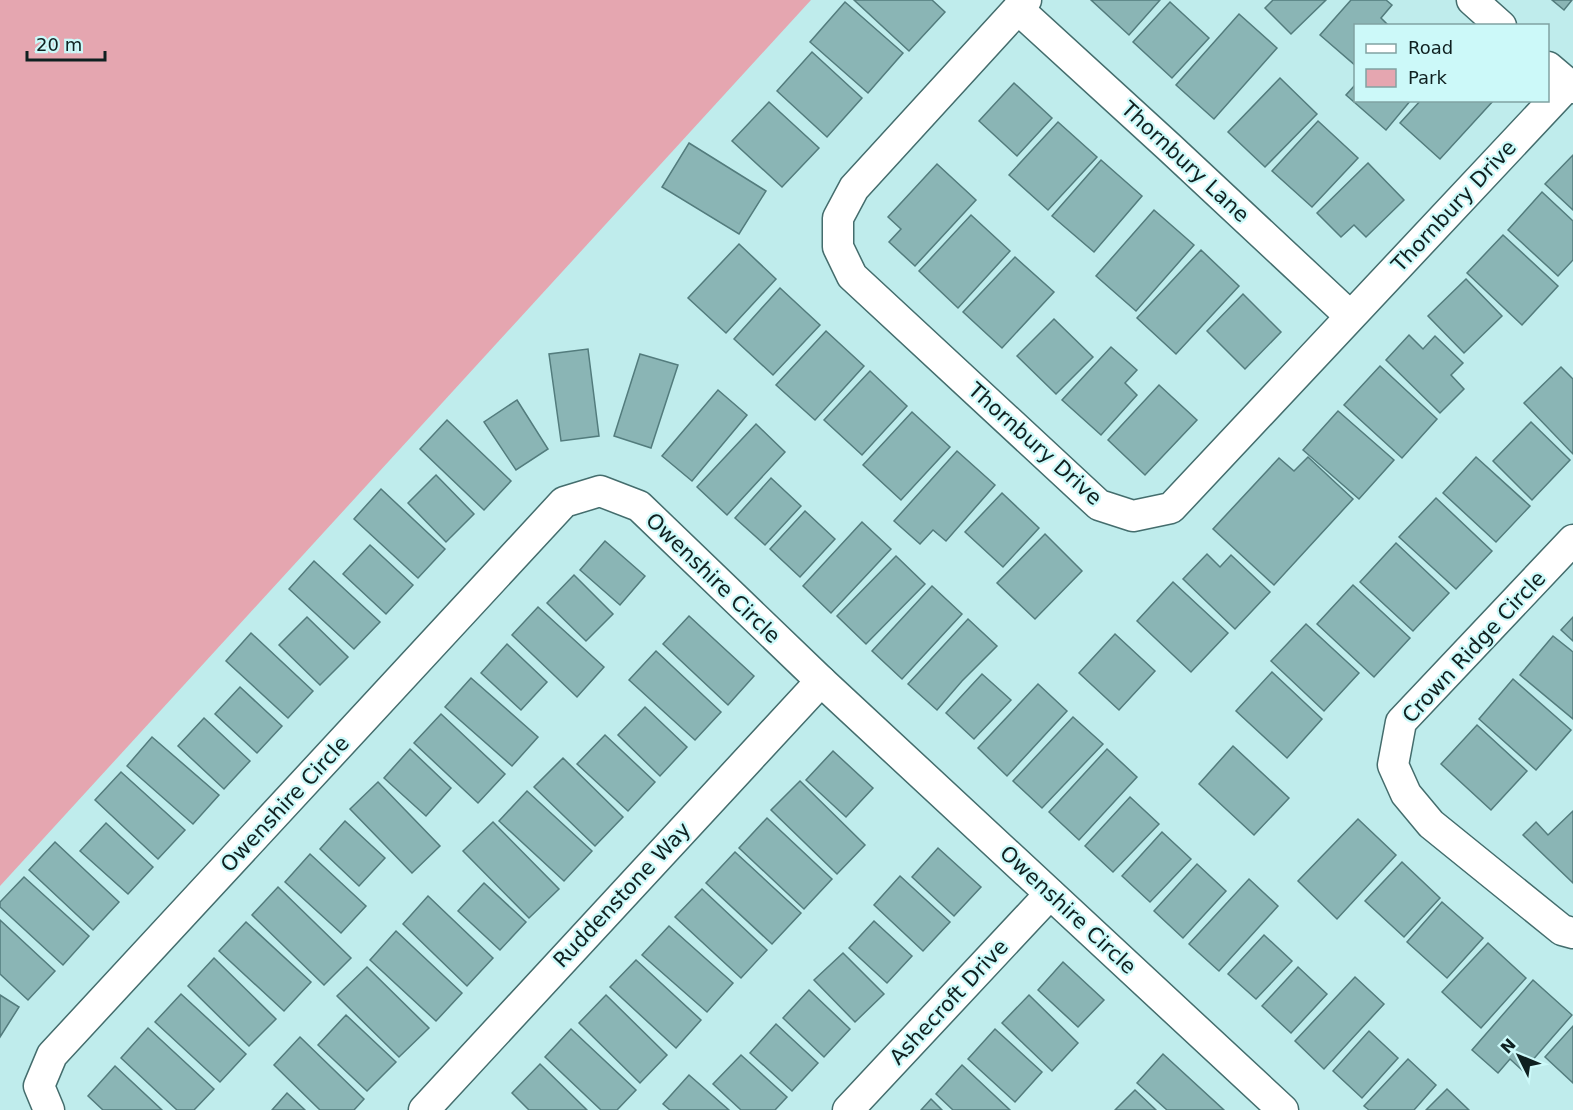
<svg xmlns="http://www.w3.org/2000/svg" width="1573" height="1110" viewBox="0 0 1573 1110" font-family="'DejaVu Sans',sans-serif">
  <style>
    .green { fill: #e5a6b0 }
    .building { fill: #8ab5b5; stroke: #537c7d; stroke-width: 1.5 }
    .lines { fill: none; stroke-linecap: round; stroke-linejoin: round }
    .minor-casing { stroke: #446d6d; stroke-width: 33 }
    .minor { stroke: #fff; stroke-width: 30 }
    .labels { text-anchor: middle; dominant-baseline: central; stroke-width: 4.5; stroke-linejoin: round; paint-order: stroke }
    .street-label { font-size: 21px; fill: #0f2020; stroke: #ccf9f9 }
  </style>
  <rect width="100%" height="100%" fill="#bfecec"/>
  <polygon class="green" points="0,0 811,0 0,886"/>
  <g class="building">
    <polygon points="854,0 932,0 945,12 909,51"/>
    <polygon points="1091,0 1160,0 1129,35"/>
    <polygon points="1273,0 1326,0 1291,34 1265,8"/>
    <polygon points="1351,0 1386,0 1392,5 1381,18 1389,26 1356,26 1356,66 1320,35"/>
    <polygon points="1552,0 1572,0 1564,10"/>
    <polygon points="845,2 903,53 868,93 810,42"/>
    <polygon points="1170,2 1209,38 1172,78 1133,42"/>
    <polygon points="1239,14 1277,48 1214,119 1176,85"/>
    <polygon points="812,52 862,98 827,137 777,91"/>
    <polygon points="1280,78 1317,114 1265,167 1228,132"/>
    <polygon points="1014,83 1052,118 1017,156 979,121"/>
    <polygon points="1356,84 1356,100 1411,100 1386,130 1346,95"/>
    <polygon points="1421,100 1494,100 1440,159 1400,123"/>
    <polygon points="769,102 819,148 782,187 732,141"/>
    <polygon points="1318,121 1358,158 1312,207 1272,171"/>
    <polygon points="1058,122 1097,157 1048,210 1009,175"/>
    <polygon points="689,143 766,191 739,234 662,187"/>
    <polygon points="1573,155 1573,210 1545,184"/>
    <polygon points="1101,160 1142,196 1094,252 1052,216"/>
    <polygon points="1368,163 1404,200 1366,237 1354,225 1341,237 1317,213"/>
    <polygon points="937,164 976,200 915,266 889,242 901,229 888,217"/>
    <polygon points="1542,192 1573,221 1573,260 1558,276 1508,230"/>
    <polygon points="1154,210 1194,245 1136,311 1096,276"/>
    <polygon points="971,215 1010,251 958,308 919,271"/>
    <polygon points="1503,235 1558,286 1522,325 1467,273"/>
    <polygon points="739,244 776,279 726,333 688,298"/>
    <polygon points="1201,250 1239,286 1176,354 1137,318"/>
    <polygon points="1015,257 1054,292 1002,348 963,312"/>
    <polygon points="1466,279 1502,316 1464,353 1428,316"/>
    <polygon points="780,288 820,325 773,375 734,339"/>
    <polygon points="1243,294 1281,332 1245,369 1207,331"/>
    <polygon points="1054,319 1093,357 1056,394 1017,356"/>
    <polygon points="826,331 864,366 815,420 776,385"/>
    <polygon points="1409,335 1423,349 1435,336 1463,363 1451,375 1464,389 1440,413 1386,360"/>
    <polygon points="1111,347 1137,370 1125,383 1137,395 1101,435 1062,400"/>
    <polygon points="588,349 599,436 561,441 549,354"/>
    <polygon points="640,354 678,365 651,448 614,436"/>
    <polygon points="1380,366 1437,419 1402,458 1344,405"/>
    <polygon points="1561,367 1573,379 1573,454 1524,403"/>
    <polygon points="870,371 907,406 862,455 824,420"/>
    <polygon points="1159,385 1197,420 1145,475 1108,440"/>
    <polygon points="718,390 747,415 692,481 662,456"/>
    <polygon points="517,400 548,449 516,470 484,422"/>
    <polygon points="1338,411 1394,460 1359,499 1303,450"/>
    <polygon points="912,412 950,447 901,500 863,465"/>
    <polygon points="447,420 511,481 484,510 420,449"/>
    <polygon points="1531,422 1570,460 1532,500 1493,461"/>
    <polygon points="756,424 785,452 727,515 697,487"/>
    <polygon points="957,451 995,485 946,541 933,530 920,544 894,521"/>
    <polygon points="1308,457 1353,499 1274,585 1213,529 1279,458 1294,471"/>
    <polygon points="1476,457 1530,506 1496,542 1443,493"/>
    <polygon points="436,475 474,514 446,542 408,503"/>
    <polygon points="771,478 801,506 765,545 735,518"/>
    <polygon points="381,489 445,549 418,578 354,519"/>
    <polygon points="1002,493 1039,528 1003,567 965,532"/>
    <polygon points="1436,498 1492,551 1456,589 1399,537"/>
    <polygon points="805,511 835,539 800,577 770,549"/>
    <polygon points="862,522 891,549 831,613 803,586"/>
    <polygon points="1045,534 1082,571 1035,619 997,583"/>
    <polygon points="605,541 645,576 620,605 580,570"/>
    <polygon points="1396,543 1449,593 1413,631 1360,582"/>
    <polygon points="370,545 413,585 386,614 343,574"/>
    <polygon points="1207,554 1220,567 1231,555 1270,592 1235,629 1183,579"/>
    <polygon points="896,556 925,584 866,644 837,616"/>
    <polygon points="314,561 380,622 354,649 289,589"/>
    <polygon points="574,575 613,614 586,641 547,603"/>
    <polygon points="1173,582 1228,633 1191,672 1137,621"/>
    <polygon points="1353,585 1410,638 1374,677 1317,624"/>
    <polygon points="932,586 962,614 902,679 872,651"/>
    <polygon points="538,607 604,667 577,697 512,635"/>
    <polygon points="689,616 754,676 728,705 663,644"/>
    <polygon points="307,617 348,657 320,685 279,645"/>
    <polygon points="1573,617 1573,641 1561,630"/>
    <polygon points="968,619 997,646 962,681 937,710 908,684"/>
    <polygon points="1306,624 1359,673 1324,711 1271,661"/>
    <polygon points="251,633 313,691 288,718 226,661"/>
    <polygon points="1115,634 1155,671 1119,710 1079,673"/>
    <polygon points="1553,636 1573,652 1573,719 1520,675"/>
    <polygon points="507,644 547,682 521,710 481,673"/>
    <polygon points="656,651 721,712 695,740 629,680"/>
    <polygon points="1272,672 1322,719 1287,758 1236,711"/>
    <polygon points="982,674 1011,700 974,739 946,713"/>
    <polygon points="471,678 538,737 512,766 445,707"/>
    <polygon points="1513,679 1571,730 1536,770 1479,719"/>
    <polygon points="1038,684 1067,711 1007,776 978,748"/>
    <polygon points="240,687 282,726 257,753 215,714"/>
    <polygon points="645,707 687,747 660,776 618,735"/>
    <polygon points="441,714 505,774 478,803 414,743"/>
    <polygon points="1073,717 1103,744 1042,808 1013,781"/>
    <polygon points="204,718 250,761 224,789 178,746"/>
    <polygon points="1477,725 1527,771 1491,810 1441,764"/>
    <polygon points="605,735 655,782 628,811 577,764"/>
    <polygon points="152,737 219,795 193,824 127,766"/>
    <polygon points="1233,746 1289,798 1254,835 1199,784"/>
    <polygon points="410,749 451,788 426,816 384,778"/>
    <polygon points="1107,749 1137,777 1079,840 1049,812"/>
    <polygon points="833,751 873,788 846,817 806,780"/>
    <polygon points="563,758 623,817 595,846 534,787"/>
    <polygon points="121,772 185,830 158,859 95,800"/>
    <polygon points="800,781 865,845 837,874 771,810"/>
    <polygon points="378,782 440,846 412,873 350,809"/>
    <polygon points="527,791 592,851 564,881 499,821"/>
    <polygon points="1130,797 1159,824 1113,872 1085,846"/>
    <polygon points="1573,811 1573,883 1523,835 1536,822 1548,835"/>
    <polygon points="767,818 832,879 804,909 739,848"/>
    <polygon points="1358,819 1396,855 1337,919 1298,881"/>
    <polygon points="345,821 385,858 359,886 320,849"/>
    <polygon points="493,822 559,889 529,918 463,851"/>
    <polygon points="106,823 153,867 128,894 80,851"/>
    <polygon points="1162,832 1191,859 1150,902 1122,876"/>
    <polygon points="55,842 119,902 93,930 29,870"/>
    <polygon points="938,848 981,887 954,916 912,877"/>
    <polygon points="735,852 801,913 772,944 706,883"/>
    <polygon points="310,854 366,906 341,933 285,882"/>
    <polygon points="1402,862 1440,898 1404,937 1365,901"/>
    <polygon points="1197,864 1226,891 1183,938 1154,911"/>
    <polygon points="900,876 950,922 923,951 874,905"/>
    <polygon points="24,877 89,936 63,965 0,907 0,902"/>
    <polygon points="1249,879 1278,906 1219,971 1189,944"/>
    <polygon points="484,883 526,922 500,950 458,911"/>
    <polygon points="278,887 351,958 324,985 252,915"/>
    <polygon points="702,889 767,950 741,978 675,917"/>
    <polygon points="428,896 493,958 467,986 403,924"/>
    <polygon points="1442,902 1483,938 1447,978 1407,942"/>
    <polygon points="0,920 55,971 28,1000 0,974"/>
    <polygon points="874,921 912,956 887,983 849,948"/>
    <polygon points="246,922 311,982 284,1011 219,951"/>
    <polygon points="669,926 733,983 707,1012 642,955"/>
    <polygon points="396,931 462,993 436,1021 370,960"/>
    <polygon points="1264,935 1292,961 1256,999 1228,974"/>
    <polygon points="1488,943 1526,978 1481,1028 1442,992"/>
    <polygon points="843,953 884,994 855,1022 814,980"/>
    <polygon points="214,958 276,1019 249,1046 188,986"/>
    <polygon points="636,960 701,1020 676,1048 610,987"/>
    <polygon points="1063,962 1104,1000 1078,1027 1038,990"/>
    <polygon points="367,967 429,1028 399,1057 337,996"/>
    <polygon points="1298,967 1327,994 1291,1033 1262,1006"/>
    <polygon points="1355,977 1384,1004 1324,1069 1295,1041"/>
    <polygon points="1533,980 1572,1015 1523,1071 1510,1059 1498,1073 1472,1050"/>
    <polygon points="809,990 850,1029 824,1057 783,1018"/>
    <polygon points="181,994 246,1054 220,1082 155,1022"/>
    <polygon points="0,995 19,1007 0,1037"/>
    <polygon points="606,995 667,1055 640,1083 579,1023"/>
    <polygon points="1029,995 1078,1043 1052,1071 1002,1023"/>
    <polygon points="346,1015 396,1062 367,1091 318,1045"/>
    <polygon points="776,1024 818,1063 792,1091 750,1053"/>
    <polygon points="1573,1026 1573,1083 1545,1057"/>
    <polygon points="148,1028 214,1089 194,1110 177,1110 121,1058"/>
    <polygon points="571,1029 636,1090 617,1110 601,1110 545,1057"/>
    <polygon points="995,1029 1042,1072 1015,1102 968,1059"/>
    <polygon points="1369,1031 1398,1058 1362,1098 1333,1071"/>
    <polygon points="300,1037 364,1099 354,1110 320,1110 274,1065"/>
    <polygon points="1163,1054 1224,1110 1167,1110 1137,1083"/>
    <polygon points="741,1055 787,1097 775,1110 741,1110 713,1084"/>
    <polygon points="1408,1059 1436,1085 1414,1110 1369,1110 1364,1106"/>
    <polygon points="540,1064 587,1110 529,1110 512,1093"/>
    <polygon points="962,1065 1010,1110 953,1110 936,1094"/>
    <polygon points="115,1066 162,1110 103,1110 88,1096"/>
    <polygon points="689,1075 729,1110 670,1110 663,1104"/>
    <polygon points="1447,1089 1469,1110 1426,1110"/>
    <polygon points="1135,1090 1156,1110 1115,1110"/>
    <polygon points="287,1093 305,1110 272,1110"/>
    <polygon points="931,1099 942,1110 921,1110"/>
  </g>
  <g class="lines">
    <defs>
      <g id="minor">
        <polyline points="1026,0 854,188 838,218 838,247 852,276 1099,505 1133,516 1171,508 1568,85"/>
        <polyline points="1472,0 1501,26"/>
        <polyline points="1018,9 1169,147 1350,316"/>
        <polyline points="1548,67 1573,88"/>
        <polyline points="1573,540 1401,722 1393,765 1406,794 1431,824 1562,930 1573,933"/>
        <polyline points="49,1110 39,1086 52,1055 564,502 600,491 639,506 821,681 1283,1110"/>
        <polyline points="424,1110 821,681"/>
        <polyline points="848,1110 1050,894"/>
      </g>
    </defs>
    <use href="#minor" class="minor-casing"/>
    <use href="#minor" class="minor"/>
  </g>
  <g class="labels">
    <g class="street-label">
      <text transform="translate(1185 162) rotate(43)">Thornbury Lane</text>
      <text transform="translate(1454 206) rotate(-47)">Thornbury Drive</text>
      <text transform="translate(1035 444) rotate(42)">Thornbury Drive</text>
      <text transform="translate(713 578) rotate(44)">Owenshire Circle</text>
      <text transform="translate(1474 647) rotate(-47)">Crown Ridge Circle</text>
      <text transform="translate(285 804) rotate(-47)">Owenshire Circle</text>
      <text transform="translate(622 895) rotate(-47)">Ruddenstone Way</text>
      <text transform="translate(1068 910) rotate(43)">Owenshire Circle</text>
      <text transform="translate(949 1002) rotate(-47)">Ashecroft Drive</text>
    </g>
  </g>
  <rect x="1354" y="24" width="195" height="78" fill="#ccf9f9" stroke="#80a2a2" stroke-width="1.5"/>
  <rect x="1366" y="44" width="30" height="9" fill="#ffffff" stroke="#80a2a2" stroke-width="1.5"/>
  <text x="1408" y="54" font-size="18" fill="#0f2020">Road</text>
  <rect x="1366" y="69" width="30" height="18" fill="#e5a6b0" stroke="#80a2a2" stroke-width="1.5"/>
  <text x="1408" y="84" font-size="18" fill="#0f2020">Park</text>
  <g transform="translate(1519 1056) rotate(313)" stroke="#ccf9f9" stroke-width="4.5" paint-order="stroke">
  <path d="M0-4.5L10 22L0 15L-10 22Z" fill="#0f2020"/>
  <text y="-9" font-size="16" font-weight="bold" text-anchor="middle" fill="#0f2020">N</text>
  </g>
  <path d="M27 51v9h78v-9" fill="none" stroke="#0f2020" stroke-width="3"/>
  <text x="36" y="51" font-size="18" fill="#0f2020" stroke="#ccf9f9" stroke-width="4.5" paint-order="stroke">20 m</text>
</svg>
